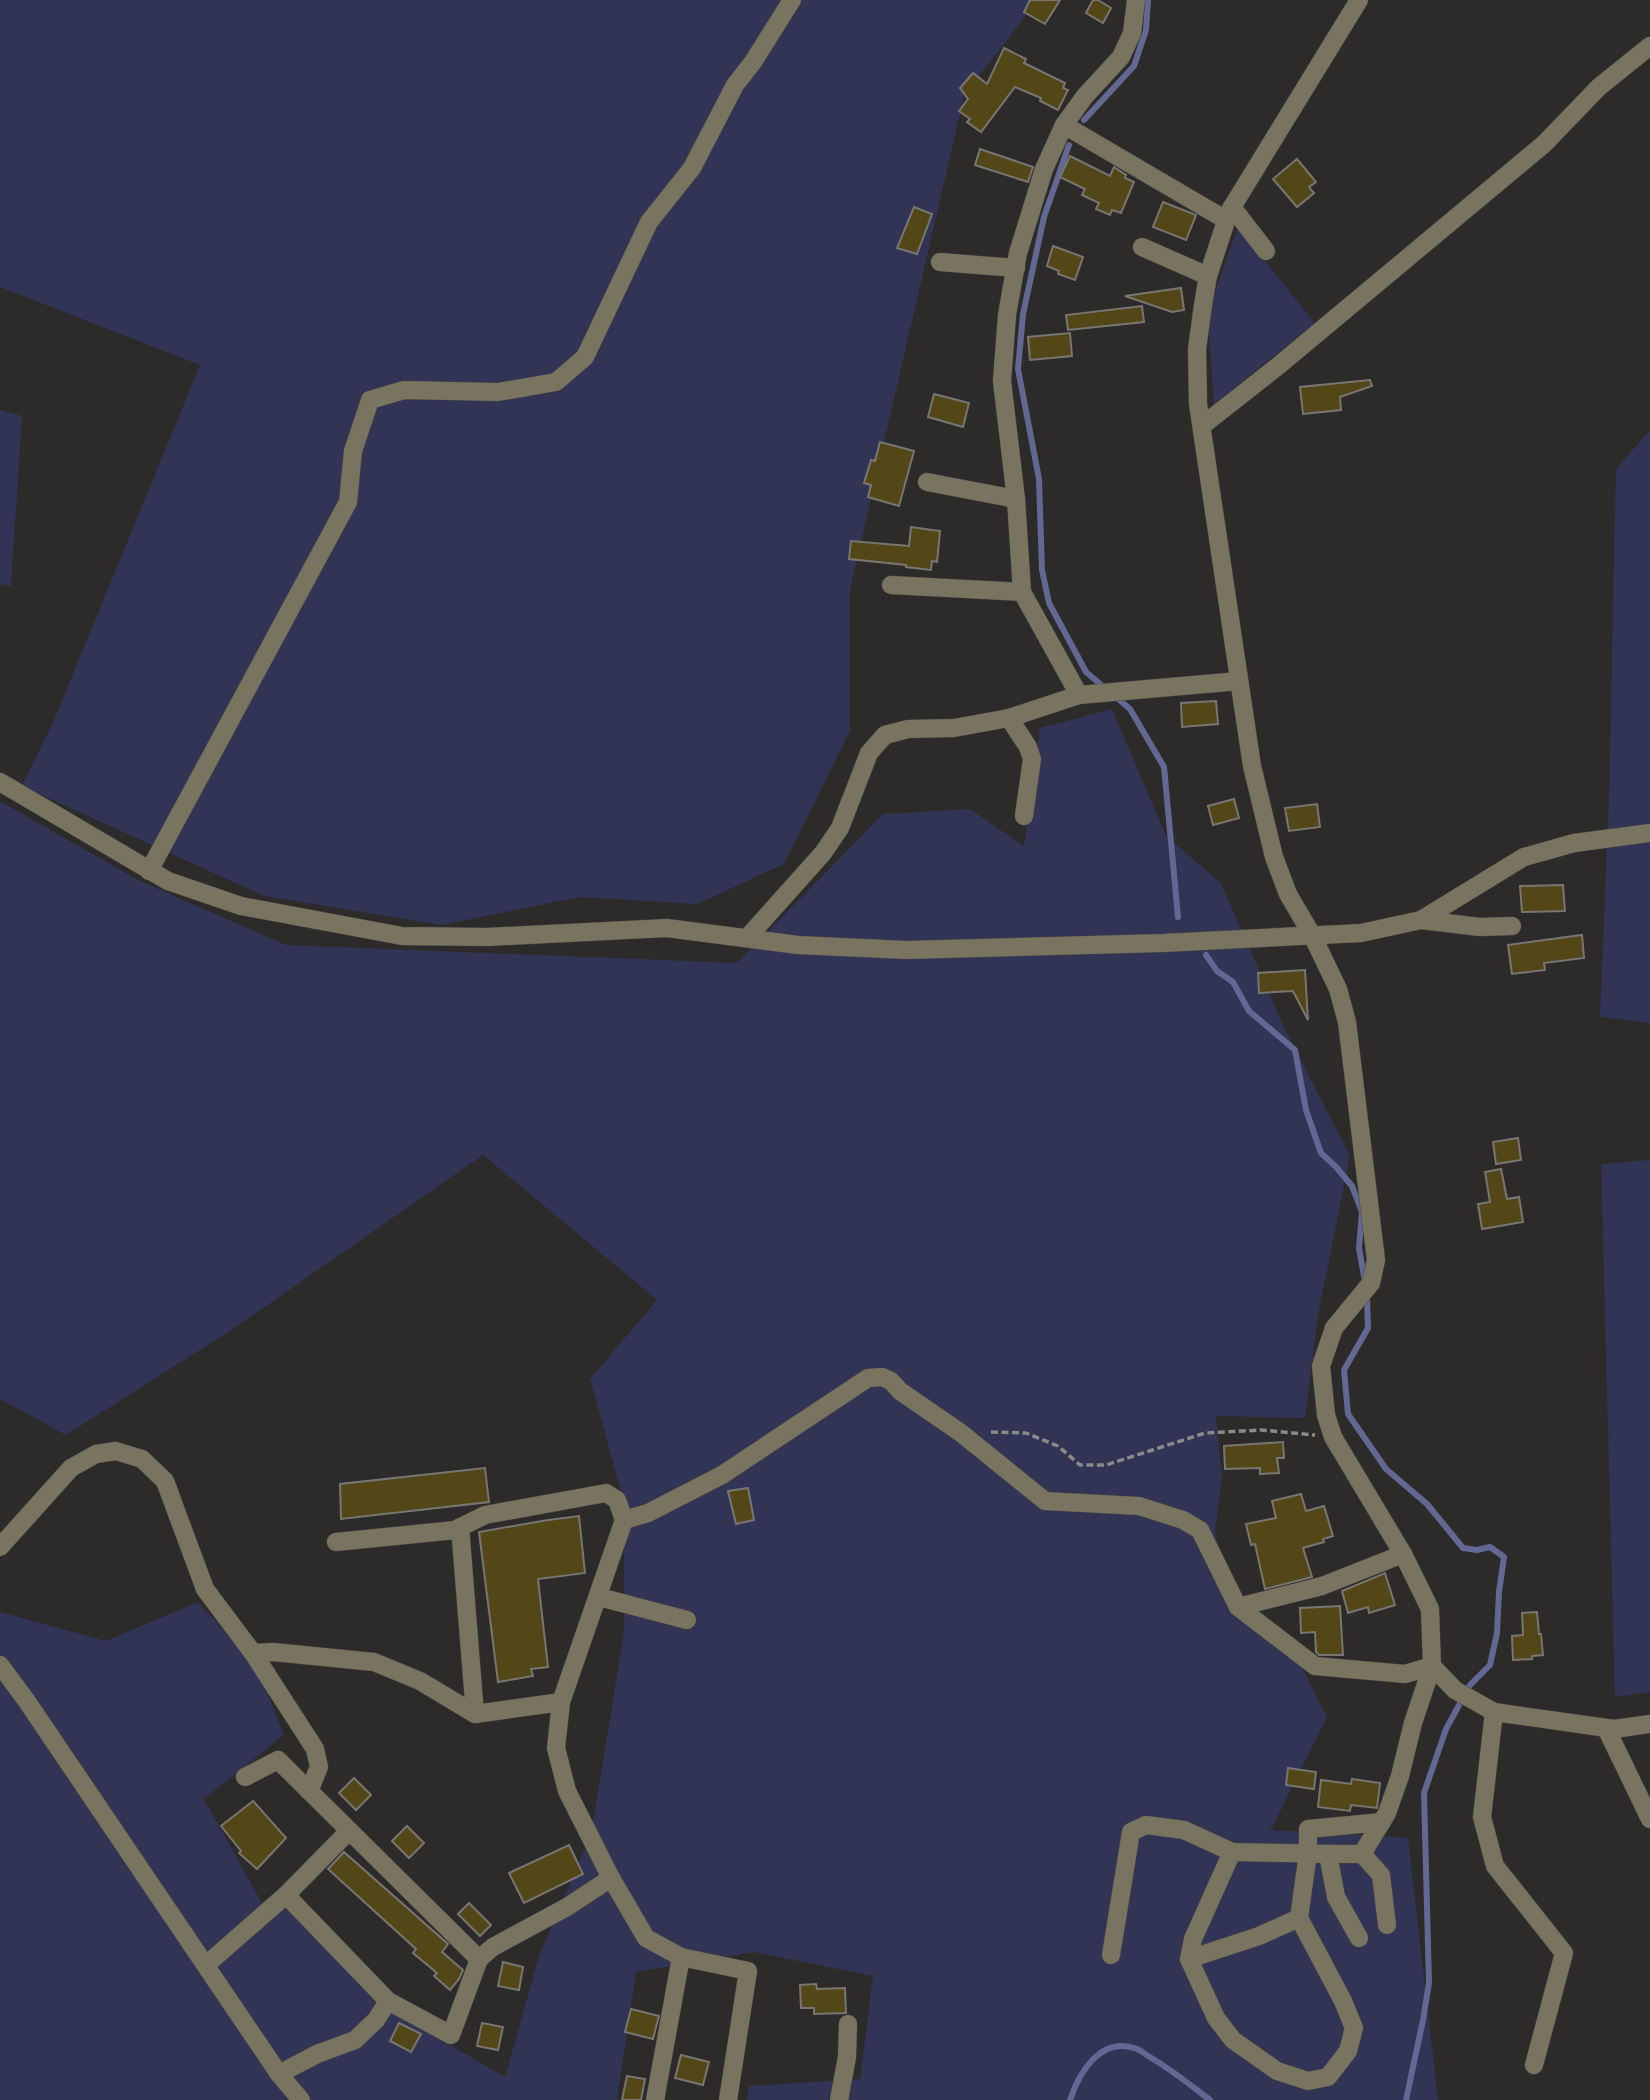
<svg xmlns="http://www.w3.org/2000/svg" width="1650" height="2100" viewBox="0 0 1650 2100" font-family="'Golos Text',sans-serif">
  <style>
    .green { fill: #313455 }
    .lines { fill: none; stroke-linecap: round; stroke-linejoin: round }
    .stream { stroke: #626893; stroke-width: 6 }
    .building { fill: #534617; stroke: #777673; stroke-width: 2 }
    .minor-casing { stroke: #484745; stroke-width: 19 }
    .path { stroke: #8b8a88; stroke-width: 3.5; stroke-dasharray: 7 3.5; stroke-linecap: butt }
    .minor { stroke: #797460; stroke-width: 18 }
  </style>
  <rect width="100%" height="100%" fill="#2c2b29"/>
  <g class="green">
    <polygon points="0,0 1036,0 1004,45 965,92 850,589 850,731 784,864 697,904 579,897 442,925 264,896 22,786 54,720 200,365 0,287"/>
    <polygon points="1238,227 1315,323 1214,404 1208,320 1216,289"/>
    <polygon points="0,410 22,416 11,586 0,584"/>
    <polygon points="1650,430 1650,1023 1600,1017 1609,797 1616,469"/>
    <polygon points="1112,709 1166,836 1221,883 1283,1025 1350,1156 1318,1315 1305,1418 1216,1416 1222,1476 1215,1532 1233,1608 1295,1654 1327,1717 1271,1830 1408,1838 1438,2100 747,2100 749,2086 860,2079 873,1976 753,1952 636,1972 617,2100 0,2100 0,1612 106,1641 198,1602 257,1667 284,1735 204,1799 267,1912 284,1905 375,2001 505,2077 540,1953 591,1835 624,1632 624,1502 590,1379 657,1300 483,1155 233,1329 66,1435 0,1399 0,801 140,881 286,945 737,963 883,814 970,809 1024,846 1040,728"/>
    <polygon points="1650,1160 1650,1692 1615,1697 1601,1164"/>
  </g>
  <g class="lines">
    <g class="stream">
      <polyline points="1084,120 1134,66 1146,30 1148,0"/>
      <polyline points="1069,145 1044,217 1023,314 1018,369 1039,479 1042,570 1049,603 1086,672 1106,689"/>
      <polyline points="1115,696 1130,709 1164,767 1178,917"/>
      <polyline points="1206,955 1217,971 1233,982 1249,1011 1295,1050 1306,1110 1321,1153 1336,1167 1352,1186 1362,1212 1359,1248 1365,1282"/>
      <polyline points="1367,1296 1368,1328 1344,1370 1348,1414 1386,1469 1427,1504 1463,1548 1477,1550 1490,1547 1504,1557 1499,1592 1497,1633 1490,1665 1470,1685 1446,1729 1424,1793 1429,1983 1423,2020 1406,2100"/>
      <path d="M1070,2100c9,-27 30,-63 64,-52 5,1 10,5 14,8 23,13 42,29 62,44"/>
    </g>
  </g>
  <g class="building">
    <polygon points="1030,0 1060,0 1045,24 1024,12"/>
    <polygon points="1093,0 1098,0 1111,8 1103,23 1086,13"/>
    <polygon points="1004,48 1026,59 1024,63 1065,83 1063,88 1068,90 1058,110 1040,101 1041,98 1015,87 981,132 967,122 970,119 959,111 968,99 960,88 973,73 987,84"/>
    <polygon points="980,149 1033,167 1028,182 975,165"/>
    <polygon points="1070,156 1110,176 1114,167 1126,175 1125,178 1134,182 1121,213 1112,210 1110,215 1096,209 1099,203 1082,195 1085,189 1060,177"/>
    <polygon points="1297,159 1316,182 1309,187 1314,193 1297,207 1273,179"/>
    <polygon points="1163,202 1196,215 1186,240 1153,227"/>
    <polygon points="914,207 932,214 917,254 897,248"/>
    <polygon points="1053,246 1083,257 1075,280 1058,274 1059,271 1047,266"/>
    <polygon points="1181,288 1184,310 1172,312 1125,296"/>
    <polygon points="1142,306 1144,322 1068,330 1066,315"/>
    <polygon points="1070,333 1072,356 1030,360 1028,337"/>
    <polygon points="1370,380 1372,386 1340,397 1341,410 1303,414 1300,387"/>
    <polygon points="934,394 969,403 963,427 928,417"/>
    <polygon points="880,442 914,451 899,506 868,497 871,485 864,483 871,460 875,461"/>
    <polygon points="911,527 940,531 937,562 932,561 931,570 906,567 906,565 849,559 851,541 909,546"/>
    <polygon points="1216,701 1218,724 1182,727 1181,703"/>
    <polygon points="1234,799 1239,818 1213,825 1208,806"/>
    <polygon points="1317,804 1320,827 1289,831 1285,808"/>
    <polygon points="1563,885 1565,911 1522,912 1520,886"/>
    <polygon points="1582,935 1584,958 1544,963 1545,970 1512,974 1508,945"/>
    <polygon points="1305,970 1308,1020 1293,991 1259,993 1258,973"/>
    <polygon points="1518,1138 1521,1160 1496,1164 1493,1142"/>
    <polygon points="1501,1169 1507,1199 1519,1197 1523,1222 1482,1229 1478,1204 1490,1202 1485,1172"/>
    <polygon points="1283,1442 1284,1458 1277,1458 1279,1473 1260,1474 1260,1468 1225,1469 1224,1446"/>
    <polygon points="485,1468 489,1502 341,1519 340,1484"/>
    <polygon points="748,1488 754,1520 736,1524 728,1491"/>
    <polygon points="1301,1494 1306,1511 1324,1506 1333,1536 1323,1539 1324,1542 1303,1548 1312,1577 1265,1589 1255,1544 1251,1545 1246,1524 1276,1518 1272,1501"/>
    <polygon points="579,1516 585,1573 538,1579 548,1667 531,1669 533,1676 498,1682 479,1532 548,1520"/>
    <polygon points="1385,1573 1395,1605 1369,1613 1368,1607 1348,1613 1342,1591"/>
    <polygon points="1340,1606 1343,1655 1319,1655 1316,1652 1315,1632 1301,1633 1300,1608"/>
    <polygon points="1537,1612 1539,1634 1541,1634 1543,1655 1532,1656 1532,1659 1513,1660 1512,1636 1523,1635 1522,1613"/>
    <polygon points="1288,1768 1316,1772 1314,1789 1286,1785"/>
    <polygon points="354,1778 371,1795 356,1810 339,1793"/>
    <polygon points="1352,1779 1380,1783 1377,1808 1351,1805 1350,1811 1318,1807 1321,1780 1351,1784"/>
    <polygon points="253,1801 286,1838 257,1869 239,1853 241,1851 221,1826"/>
    <polygon points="407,1826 424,1843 409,1858 392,1841"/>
    <polygon points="569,1845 583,1874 524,1903 509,1873"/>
    <polygon points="344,1852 448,1944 442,1952 463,1970 459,1979 450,1990 434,1976 437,1973 413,1953 416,1949 328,1869"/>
    <polygon points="469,1903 491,1925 480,1936 458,1914"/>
    <polygon points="503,1962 523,1967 519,1990 498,1986"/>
    <polygon points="816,1984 817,1989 845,1988 846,2013 814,2014 814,2008 801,2008 800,1985"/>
    <polygon points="631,2009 659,2016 653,2039 625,2032"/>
    <polygon points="399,2023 421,2034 411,2052 390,2041"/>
    <polygon points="482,2023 503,2027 498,2050 477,2046"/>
    <polygon points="681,2055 709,2062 703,2085 675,2078"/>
    <polygon points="627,2076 645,2079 641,2100 622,2100"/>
  </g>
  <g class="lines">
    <defs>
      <g id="minor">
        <polyline points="1359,0 1229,212 1208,276 1203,305 1197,349 1198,404 1252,766 1274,857 1288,894 1312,935 1338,989 1347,1022 1376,1260 1371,1283 1334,1328 1321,1366 1326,1415 1333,1437 1403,1554 1430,1609 1432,1666 1455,1690 1494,1712 1614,1729 1650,1724"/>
        <polyline points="1064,125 1226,220"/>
        <polyline points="1232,207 1266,251"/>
        <polyline points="1142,247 1208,276"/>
        <polyline points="940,262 1016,268"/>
        <polyline points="1203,425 1278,366 1544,144 1599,87 1650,46"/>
        <polyline points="927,482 1016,499"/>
        <polyline points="891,585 1022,592"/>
        <polyline points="1079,695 1022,592 1016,499 1002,381 1007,315 1018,253 1044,169 1064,125 1085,96 1121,57 1132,33 1136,0"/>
        <polyline points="1009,718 1028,747 1032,759 1024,816"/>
        <polyline points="0,782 168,881 241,906 402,936 487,937 667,928 798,945 906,950 1163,943 1361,933 1421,920 1524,857 1574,843 1650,833"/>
        <polyline points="149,871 348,502 353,451 370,400 404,390 498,392 556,382 585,357 649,222 692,168 735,85 753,62 792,0"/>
        <polyline points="1421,920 1480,927 1512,926"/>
        <polyline points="747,938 823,853 840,828 869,753 885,735 908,729 954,728 1009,718 1079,695 1239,681"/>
        <polyline points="624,1520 648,1513 722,1475 868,1378 882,1377 891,1381 900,1391 961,1433 1045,1501 1139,1506 1183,1520 1200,1530 1238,1607 1315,1666 1405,1674 1432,1666"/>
        <polyline points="460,1527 475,1714"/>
        <polyline points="336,1542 455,1530 485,1515 606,1493 617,1500 624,1520 561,1702"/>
        <polyline points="0,1547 71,1468 96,1454 116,1451 142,1459 165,1481 205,1589 253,1653 273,1652 374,1662 420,1681 475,1714 561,1702 556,1748 567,1791 611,1878 646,1938 681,1957 748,1971 728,2100"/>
        <polyline points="599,1597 687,1620"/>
        <polyline points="1238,1607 1322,1586 1403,1554"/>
        <polyline points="253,1653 315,1749 319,1767 309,1791"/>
        <polyline points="0,1665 26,1700 279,2074 301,2100"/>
        <polyline points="1494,1712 1482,1817 1495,1866 1564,1953 1534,2065"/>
        <polyline points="1606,1728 1650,1819"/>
        <polyline points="245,1777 278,1760 479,1959"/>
        <path d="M1382,1822l-74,7v24l-9,65 44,83 11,27 -6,23 -20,26 -20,4 -31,-10 -44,-31 -17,-22 -27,-59 4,-20 39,-87c44,1 87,2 130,2l25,-41 13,-37 13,-53 19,-57"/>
        <polyline points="1328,1854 1336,1897 1359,1938"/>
        <polyline points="1362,1854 1381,1875 1387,1925"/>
        <polyline points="286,1895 349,1831"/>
        <polyline points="1111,1955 1131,1832 1146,1825 1184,1830 1232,1852"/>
        <polyline points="1189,1959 1259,1936 1299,1918"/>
        <polyline points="206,1965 286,1895 388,2001 451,2035 479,1959 493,1947 567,1907 611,1878"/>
        <polyline points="279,2074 317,2054 355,2040 376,2020 388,2001"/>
        <polyline points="655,2100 681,1957"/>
        <polyline points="839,2100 847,2057 848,2024"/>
      </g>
    </defs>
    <use href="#minor" class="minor-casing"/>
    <polyline class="path" points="991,1432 1026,1433 1058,1446 1080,1465 1106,1465 1205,1433 1261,1430 1315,1435"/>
    <use href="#minor" class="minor"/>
  </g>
</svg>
